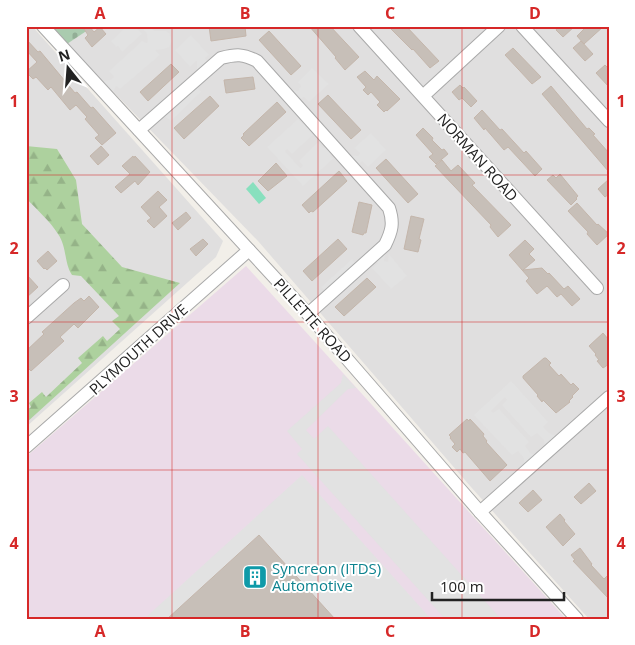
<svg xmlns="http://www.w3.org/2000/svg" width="635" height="645" viewBox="0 0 635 645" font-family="'Open Sans',sans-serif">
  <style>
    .residential { fill: #e0dfdf }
    .industrial { fill: #ebdbe8 }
    .forest { fill: url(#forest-firs) }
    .cemetery { fill: url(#cemetery-stones) }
    .pitch { fill: #88e0be }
    .parking { fill: #e2e2e2 }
    .building { fill: #c7bfb8; stroke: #c4b6ab }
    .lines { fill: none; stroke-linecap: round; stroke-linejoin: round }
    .minor-casing { stroke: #a9a9a9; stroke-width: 14 }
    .minor { stroke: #fff; stroke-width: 12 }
    .grid { fill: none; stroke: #d62828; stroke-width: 1; stroke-opacity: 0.55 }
    .labels { text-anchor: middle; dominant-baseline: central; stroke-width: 4; stroke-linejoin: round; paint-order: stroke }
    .street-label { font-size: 15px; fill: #222; stroke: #fff }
    .culture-label { font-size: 15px; fill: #0d838f; stroke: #fff; text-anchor: start }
    .neatline { fill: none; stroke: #d62828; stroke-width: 2 }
    .grid-label { font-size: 16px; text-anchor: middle; font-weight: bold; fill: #d62828 }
  </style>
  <defs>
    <pattern id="forest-firs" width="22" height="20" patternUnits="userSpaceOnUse" patternTransform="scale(1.25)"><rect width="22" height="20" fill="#add19e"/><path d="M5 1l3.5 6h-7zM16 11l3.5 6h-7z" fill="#95b388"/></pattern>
    <pattern id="cemetery-stones" width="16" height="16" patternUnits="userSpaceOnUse" patternTransform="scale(1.25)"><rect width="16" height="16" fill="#aacbaf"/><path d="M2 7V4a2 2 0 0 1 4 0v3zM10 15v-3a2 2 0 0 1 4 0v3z" fill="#92ae96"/></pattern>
  </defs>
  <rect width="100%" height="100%" fill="#f2efe9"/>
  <g class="residential">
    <polygon points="26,26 32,26 223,241 216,257 26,427"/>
    <polygon points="94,26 609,26 609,619 589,619 471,487 258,241 67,44"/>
  </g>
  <polygon class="industrial" points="246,266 566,619 26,619 26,457"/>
  <path class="forest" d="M26,146l31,3 19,31 6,44 40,43 58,16 -154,140v-12l5,-4 -2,-4 13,-11 4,5 36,-34 -4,-5 25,-22 4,5 13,-12 -8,-8 7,-5 -38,-40 -9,-1c-8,-12 -5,-28 -14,-41 -8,-13 -21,-24 -32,-36z"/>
  <polygon class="cemetery" points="51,26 94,26 67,44"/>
  <polygon class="pitch" points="253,182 266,198 259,204 246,189"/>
  <g class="parking">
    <polygon points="127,26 151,26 154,31 166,31 169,33 172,41 169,47 164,49 155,50 160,55 120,89 116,86 113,92 103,81 110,80 114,77 109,71 142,41 146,43 148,42 147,34 141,26 138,27 137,28 142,34 122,52 118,46 116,47 111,41"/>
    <polygon points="191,35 209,55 205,58 209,63 197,74 197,61 196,61 190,67 175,50"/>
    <polygon points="312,68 329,84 309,102 304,97 299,100 289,89 298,91 301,86 298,82"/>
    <polygon points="196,86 201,92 171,121 164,116"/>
    <polygon points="298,119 303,124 305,123 313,135 292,154 287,149 285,151 300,168 303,166 299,161 318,142 323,148 326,146 335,154 331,153 330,155 333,159 303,186 267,147"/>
    <polygon points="371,133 386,150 368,167 362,161 359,164 347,155 358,156 360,153 354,148"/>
    <polygon points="385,254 384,261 388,262 389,254 407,276 391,289 372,268 378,263 374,261"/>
    <polygon points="352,259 356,264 326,292 321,287"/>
    <polygon points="343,374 356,388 348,389 306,430 314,439 328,426 501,619 445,619 297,454 302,449 287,431 341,383"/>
    <polygon points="511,381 548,422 543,427 549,433 556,436 545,446 544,440 537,433 531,437 502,405 507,400 505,397 491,411 493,413 499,409 529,442 525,446 530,453 535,455 524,464 524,458 518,451 512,455 474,415"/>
    <polygon points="302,475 431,619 335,619 259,535 167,619 144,619"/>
  </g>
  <g class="building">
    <polygon points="82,26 89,26 94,32 100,27 106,34 92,47 85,38 88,35"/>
    <polygon points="209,26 245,26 246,36 211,41"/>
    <polygon points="309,26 330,26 359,57 345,70 335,58 336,57"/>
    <polygon points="388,26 406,26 439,61 430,68 413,49 412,50"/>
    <polygon points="559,26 575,26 563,37 556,30"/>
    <polygon points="587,26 604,26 584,44 577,36"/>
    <polygon points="269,31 301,66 291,75 259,40"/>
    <polygon points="26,39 38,52 40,51 75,93 77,92 91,108 93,107 116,133 102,145 95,138 99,135 85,119 87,117 76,105 70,110 51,87 48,90 36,77 33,79 26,72 37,62 26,50"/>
    <polygon points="581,41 593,54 585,61 573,48"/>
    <polygon points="513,48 541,77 532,84 505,55"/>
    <polygon points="171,64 179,72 148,101 140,92"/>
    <polygon points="605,65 609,69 609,87 596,73"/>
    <polygon points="365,71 374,80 377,76 400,99 387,111 386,110 384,112 377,105 380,102 371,92 368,95 363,90 366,87 357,77"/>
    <polygon points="253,77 255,89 226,93 224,80"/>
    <polygon points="460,85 463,88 464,87 477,101 471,107 462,98 459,100 452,92"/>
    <polygon points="551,86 587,129 589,128 595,134 593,135 609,153 609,172 542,94"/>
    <polygon points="328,95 361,130 351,139 318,104"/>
    <polygon points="210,96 219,106 184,139 174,128"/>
    <polygon points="277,102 286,112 249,146 241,138 244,135 243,134"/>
    <polygon points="482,110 500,130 502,129 524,153 526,151 542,169 535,176 508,147 504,150 485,128 484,130 474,118"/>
    <polygon points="423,128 433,138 432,140 442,150 444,149 448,154 436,164 429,157 433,154 416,135"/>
    <polygon points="101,146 109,155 98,165 90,156"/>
    <polygon points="133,156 134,158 135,156 150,172 138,185 135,181 121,193 115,187 130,174 122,166"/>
    <polygon points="386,159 418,194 408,203 376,168"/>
    <polygon points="442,160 451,171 458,165 475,183 472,185 511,225 498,237 490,227 491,225 435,166"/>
    <polygon points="276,163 287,176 268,191 258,181"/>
    <polygon points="339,171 347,181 313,212 311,211 309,213 302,205"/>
    <polygon points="560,174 578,196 576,198 577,199 571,205 547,180 553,175 556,178"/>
    <polygon points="609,179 609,194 605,197 598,189"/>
    <polygon points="158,191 167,200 159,207 167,216 154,228 147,221 151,218 141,207"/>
    <polygon points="359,202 372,205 366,233 364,233 363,235 352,232"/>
    <polygon points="577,203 597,225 598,224 609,234 597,245 587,234 588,232 568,211"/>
    <polygon points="186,212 191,218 178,230 172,223"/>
    <polygon points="411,216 424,219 419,239 421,240 418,252 404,249"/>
    <polygon points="203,239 208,244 196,256 190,249"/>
    <polygon points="338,239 347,249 312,281 303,271"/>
    <polygon points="525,240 534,249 529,254 535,260 523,270 542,268 548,274 549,273 564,289 568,286 580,299 572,306 561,294 557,297 547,286 537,294 526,281 529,278 509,255"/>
    <polygon points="48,251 57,261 47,270 45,268 44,269 37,261"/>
    <polygon points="26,274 38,287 26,298"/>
    <polygon points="367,278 376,287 344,316 335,307"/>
    <polygon points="89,296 99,307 78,328 74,324 60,337 64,341 31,371 26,366 26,351 44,334 42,332 74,303 81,298 84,301"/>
    <polygon points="603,333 609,340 609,364 603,368 597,361 599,360 595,355 596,354 589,346"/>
    <polygon points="544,358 546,358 551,363 549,365 559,376 561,374 571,385 573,383 579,389 572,396 573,397 569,401 570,402 556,413 543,400 542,402 537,396 538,395 523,378 523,376"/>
    <polygon points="467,419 469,421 470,419 484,434 483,436 487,441 486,442 507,465 490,481 465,452 463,453 460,449 457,452 452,447 455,444 450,438 451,437 449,435"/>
    <polygon points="589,483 596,491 581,504 574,497"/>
    <polygon points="533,490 542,500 528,512 519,503"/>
    <polygon points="560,514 565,520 564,521 575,534 563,546 546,527"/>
    <polygon points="259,535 335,619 167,619"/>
    <polygon points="580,548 592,564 591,565 604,579 609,574 609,599 573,561 575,560 571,555"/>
  </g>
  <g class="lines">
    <defs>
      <g id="minor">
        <polyline points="43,26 308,314 480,512 577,619"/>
        <polyline points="359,26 597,288"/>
        <polyline points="522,26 609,121"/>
        <polyline points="423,96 499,26"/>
        <path d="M139,130l82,-72c16,-4 22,-4 36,3l132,147c5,15 3,23 -4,37l-77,69"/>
        <polyline points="26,318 63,285"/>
        <polyline points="26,447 249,250"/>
        <polyline points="480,512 609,397"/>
      </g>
    </defs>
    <use href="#minor" class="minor-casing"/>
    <use href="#minor" class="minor"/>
  </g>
  <path class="grid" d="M172,26v593M318,26v593M462,26v593M26,175h583M26,322h583M26,470h583"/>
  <defs>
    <symbol id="building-square" viewBox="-11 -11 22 22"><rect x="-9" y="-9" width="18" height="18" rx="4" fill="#0f9aa8" stroke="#fff"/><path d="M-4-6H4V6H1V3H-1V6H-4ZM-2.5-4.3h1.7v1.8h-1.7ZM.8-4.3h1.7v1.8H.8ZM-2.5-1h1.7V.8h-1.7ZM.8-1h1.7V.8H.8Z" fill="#fff"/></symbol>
  </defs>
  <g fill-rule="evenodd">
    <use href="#building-square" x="241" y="563" width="28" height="28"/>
  </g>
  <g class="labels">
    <g class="street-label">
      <text transform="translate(478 157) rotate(48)">NORMAN ROAD</text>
      <text transform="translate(313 320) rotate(48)">PILLETTE ROAD</text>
      <text transform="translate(138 349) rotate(-42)">PLYMOUTH DRIVE</text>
    </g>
    <g class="culture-label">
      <text x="272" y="568">Syncreon (ITDS)<tspan x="272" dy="17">Automotive</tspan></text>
    </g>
  </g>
  <rect width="635" height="645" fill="none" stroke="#ffffff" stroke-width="55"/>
  <g transform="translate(68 68) rotate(343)" stroke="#ffffff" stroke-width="4" paint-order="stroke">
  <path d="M0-4L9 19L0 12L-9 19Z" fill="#222222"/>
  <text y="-8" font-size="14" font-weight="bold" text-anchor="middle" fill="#222222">N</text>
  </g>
  <path d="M432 592v8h132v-8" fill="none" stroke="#222222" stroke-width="2.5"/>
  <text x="440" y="592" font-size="15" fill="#222222" stroke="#ffffff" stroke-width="4" paint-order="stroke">100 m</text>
  <rect x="28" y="28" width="580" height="590" class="neatline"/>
  <g class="grid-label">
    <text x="100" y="19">A</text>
    <text x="245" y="19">B</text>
    <text x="390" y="19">C</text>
    <text x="535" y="19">D</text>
    <text x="14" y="107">1</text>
    <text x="621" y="107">1</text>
    <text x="14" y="254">2</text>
    <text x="621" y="254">2</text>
    <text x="14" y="402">3</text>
    <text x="621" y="402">3</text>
    <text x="14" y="549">4</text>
    <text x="621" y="549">4</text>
    <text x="100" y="637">A</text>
    <text x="245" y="637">B</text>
    <text x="390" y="637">C</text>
    <text x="535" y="637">D</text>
  </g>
</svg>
